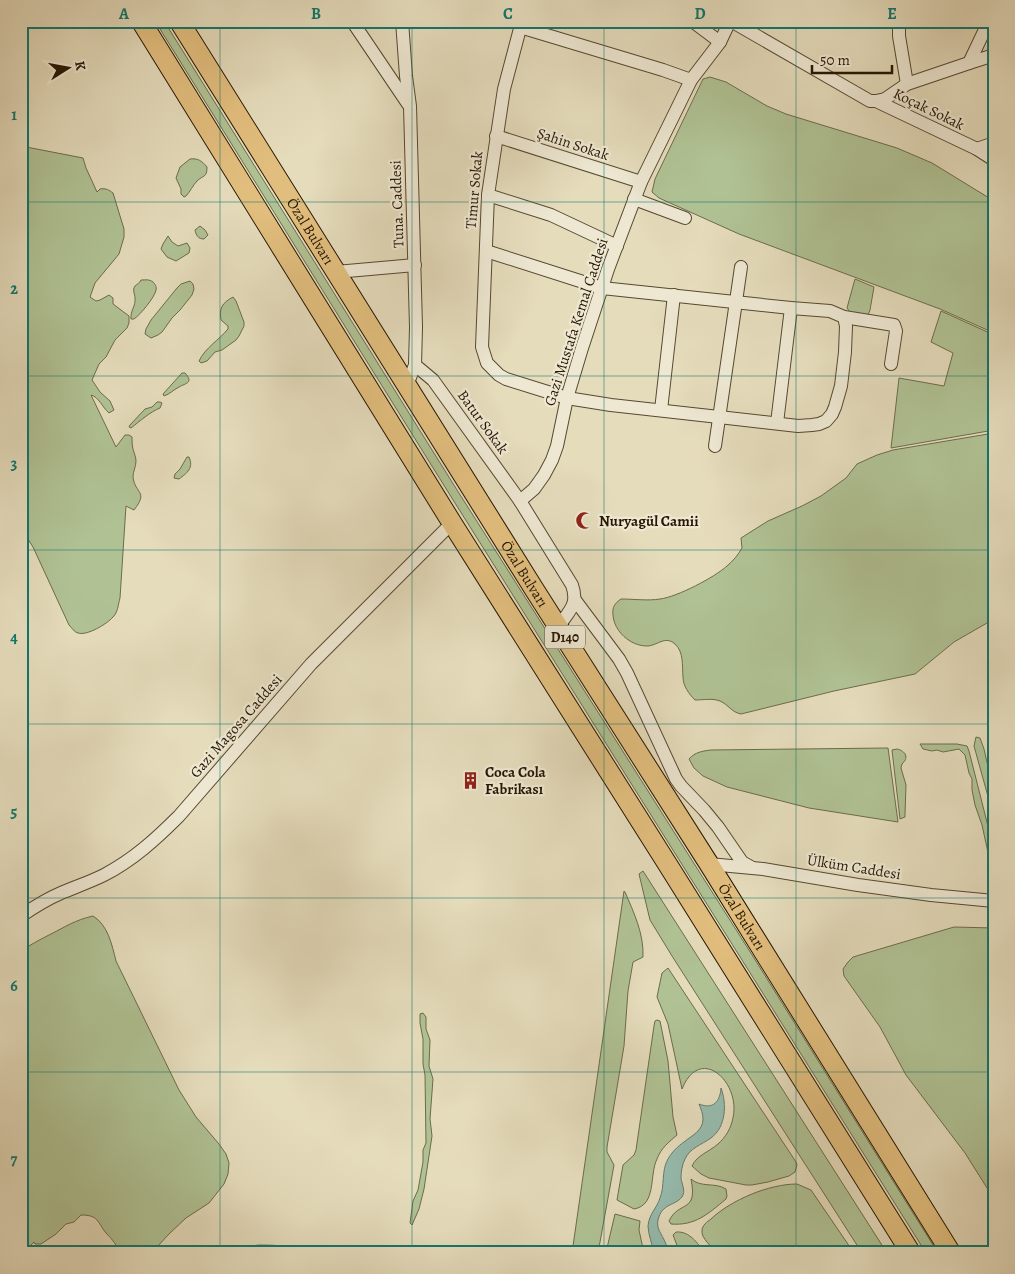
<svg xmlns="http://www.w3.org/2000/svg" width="1015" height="1274" viewBox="0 0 1015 1274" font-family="Alegreya,serif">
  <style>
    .green { fill: #b0c294; stroke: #6b6c4b }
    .water { fill: #96bcaf; stroke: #697a6a }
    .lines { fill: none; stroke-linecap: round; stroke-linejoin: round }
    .minor-casing { stroke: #564830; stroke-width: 14 }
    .highway-casing { stroke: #261602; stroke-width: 21 }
    .minor { stroke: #eee8d3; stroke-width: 12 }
    .highway { stroke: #e2be7e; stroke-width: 19 }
    .grid { fill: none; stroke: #0f766e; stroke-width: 1; stroke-opacity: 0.55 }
    .labels { text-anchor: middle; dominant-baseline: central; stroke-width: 4.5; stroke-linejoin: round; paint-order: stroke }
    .shield { fill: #eee8d3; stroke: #625541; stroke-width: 1 }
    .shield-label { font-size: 14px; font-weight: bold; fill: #261602 }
    .street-label { font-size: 15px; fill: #261602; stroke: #eee8d3 }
    .poi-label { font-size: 15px; font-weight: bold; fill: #261602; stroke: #eee8d3; text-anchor: start }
    .neatline { fill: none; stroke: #0f766e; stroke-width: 2 }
    .grid-label { font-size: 16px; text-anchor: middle; font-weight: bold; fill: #0f766e }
  </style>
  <rect width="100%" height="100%" fill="#e5dcbc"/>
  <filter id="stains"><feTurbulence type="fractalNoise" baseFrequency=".004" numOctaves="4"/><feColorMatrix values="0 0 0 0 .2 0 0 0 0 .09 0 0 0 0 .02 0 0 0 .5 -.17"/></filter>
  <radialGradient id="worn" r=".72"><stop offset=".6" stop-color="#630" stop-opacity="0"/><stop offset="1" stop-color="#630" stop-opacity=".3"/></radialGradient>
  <g class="green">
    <polygon points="155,21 164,21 457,490 754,958 938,1253 926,1253 450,495"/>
    <polygon points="710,77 726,82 767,106 786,114 897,148 932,163 994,201 994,333 940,309 739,234 659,198 652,192 655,179 703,79"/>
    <path d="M21,146l62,12 3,10 11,24 3,-3c6,-1 9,1 13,4l11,36v8l-5,17 -24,29 -5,14 6,4 4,-1 9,-5 4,3v6l16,12v7l-2,5 -12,12 -9,17 -7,7 -7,16 8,12 10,9 4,9 -5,3c-7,-6 -10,-16 -18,-18l25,52 9,-12h4l3,2c0,4 0,8 1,12 1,4 3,8 3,12 0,6 -3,10 -3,16 2,17 16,14 1,33l-8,-4 -6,92c-2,7 -2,14 -7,19 -6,7 -26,19 -35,16 -4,-1 -6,-5 -9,-8l-36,-78 -12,-19z"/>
    <path d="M190,159c8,-1 12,2 17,8 0,11 -4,8 -10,14 -4,4 -7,11 -11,15l-2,1 -3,-3v-5l-5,-11 4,-11z"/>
    <path d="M200,226l5,4 3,5 -4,4c-6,0 -8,-4 -9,-9z"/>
    <polygon points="168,236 172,242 178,246 187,243 190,248 189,253 176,261 167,257 161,249 163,244"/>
    <polygon points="855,279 874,287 870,310 868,315 850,312 847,308"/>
    <path d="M141,280c5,0 8,-1 12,2 2,2 4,5 3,8 -1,7 -16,25 -22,29h-3c-1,-8 5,-13 4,-21 0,-4 -3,-8 0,-12 2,-2 5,-3 6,-6z"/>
    <polygon points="190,281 193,284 194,289 192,295 180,310 172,318 162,332 158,335 151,338 145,334 146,329 151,320 177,288 181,284"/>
    <path d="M233,297l3,4 8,21v4l-5,10 -3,4 -14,10 -7,2 -8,9 -6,2 -2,-2c6,-13 20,-21 29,-32v-3l-7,-6c-2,-12 1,-17 12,-23z"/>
    <polygon points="941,311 994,335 994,430 891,448 899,378 944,386 953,353 931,342"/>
    <path d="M182,373h3c9,10 1,10 -6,14 -6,3 -9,7 -15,9l-1,-2z"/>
    <path d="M157,402h3l2,1 -2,5c-10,4 -20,13 -29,20l-2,-1 1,-2 15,-16 7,-2z"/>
    <path d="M994,433v186l-40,23 -39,32 -81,17 -93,23c-10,-2 -12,-9 -21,-13 -8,-3 -16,-1 -25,-1 -6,-6 -12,-14 -12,-23 -1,-11 1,-25 -8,-33 -10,-9 -18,2 -28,2 -17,0 -33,-15 -34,-31 -1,-8 2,-12 8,-16 13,0 27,2 39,0 17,-2 55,-22 67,-33 6,-5 11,-11 15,-18l-1,-10 27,-17 34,-15 19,-10 25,-18 11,-14 20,-9 16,-5z"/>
    <path d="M187,457h2c5,11 -2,16 -10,22l-5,-1 1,-4 5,-5z"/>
    <polygon points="976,737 980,738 984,749 994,793 994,820 989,800 974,746"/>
    <polygon points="920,744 957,744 967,746 969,751 994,850 994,874 989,860 987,848 982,825 975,805 972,790 972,779 969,773 965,755 959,749 943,752 937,750 932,751 923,749"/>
    <path d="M888,748l10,74 -89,-14 -82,-21 -24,-11 -9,-8 -5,-9c6,-7 14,-8 22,-9z"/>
    <path d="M897,749c9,2 12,9 5,15l-1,4 5,17 -1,29v3l-5,2 -8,-69z"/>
    <polygon points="643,871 887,1253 862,1253 672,956 650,920 639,874"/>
    <path d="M624,891l1,1c9,21 19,42 18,65l-10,5 -5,29 -4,55 -17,101v5l7,13 -16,88h-26z"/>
    <path d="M93,916c15,9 19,29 23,45l63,129 17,27 23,27 7,10 3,9 -1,11 -4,10 -15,19 -23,15 -17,16 -13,14 -2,5h-34c-3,-8 -8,-14 -14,-20 -9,-11 -7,-18 -25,-18l-7,7 -8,2 -10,10 -15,10h-6l-1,-2 -11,11h-2v-144l3,-4 -3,-4v-150c9,-6 18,-11 28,-16 16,-8 26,-15 44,-19z"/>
    <polygon points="954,927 994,928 994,1199 965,1153 906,1075 880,1027 844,976 843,969 848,962 853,957"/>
    <path d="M668,968l128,194 1,3 -2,7 -6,4 -21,6 -16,3h-6l-37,-7 -8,-4 -9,-8c5,-11 17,-14 26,-22 8,-7 13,-16 15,-26 8,-36 -33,-74 -51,-29l-14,-65 -11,-27 5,-24z"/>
    <polygon points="423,1013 426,1017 426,1029 430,1040 429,1066 433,1079 430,1119 432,1136 424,1189 419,1209 412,1225 410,1223 413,1201 418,1190 423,1162 423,1150 426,1143 425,1075 423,1064 423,1039 420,1023 420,1014"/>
    <path d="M657,1020l3,1 8,40 5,56 4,18c-8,7 -16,13 -20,24 -8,16 0,46 -23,50l-17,-9 6,-35 11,-10 2,-5 18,-124 1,-5z"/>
    <path d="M691,1179c10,9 24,3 35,10l1,7 -1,3c-18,15 -31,27 -55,25l-2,-3c10,-21 29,-7 22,-42z"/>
    <path d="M797,1184l14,6 43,63h-83l-6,-2h-9c-7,-8 -16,-7 -21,2h-18c-5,-6 -16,-15 -15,-22 0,-6 5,-9 9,-12 20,-19 58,-35 86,-35z"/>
    <polygon points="615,1214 640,1221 639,1230 644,1253 608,1253 607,1248"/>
    <path d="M676,1232c14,-1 21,11 29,21h-27v-5l-5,-13z"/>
  </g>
  <g class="water">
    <path d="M721,1088c6,16 5,39 -10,50 -10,7 -21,10 -26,21 -3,6 -4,13 -4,19 1,7 5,13 1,19 -7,9 -20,6 -24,23 -2,9 4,14 7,22 2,3 2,7 2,11h-14c0,-9 -5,-18 -5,-27 1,-12 9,-18 12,-28 5,-12 1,-27 8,-39 3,-6 10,-13 16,-17 7,-6 19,-11 19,-23 0,-5 -2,-10 -4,-15 15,6 21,-3 22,-16z"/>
    <path d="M258,1245c15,0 32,0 45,8h-85z"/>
  </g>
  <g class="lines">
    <defs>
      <g id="minor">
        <polyline points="352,21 408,104"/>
        <polyline points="402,21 406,76 410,106 416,327 415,365 407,385"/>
        <polyline points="522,21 504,89 488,195 482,347 487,363 499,375 506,379 567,398 611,405 719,417 798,426 812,425 819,424 826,421 832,414 835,407 841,386 845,352 846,326 844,317"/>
        <polyline points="692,21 720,42"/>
        <polyline points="731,21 870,101 876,101 885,99 907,84 969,63 989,21"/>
        <polyline points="899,21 899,36 907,84"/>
        <polyline points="520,27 663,70 691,80"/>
        <polyline points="969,63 994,55"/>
        <polyline points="876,101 977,149 994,160"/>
        <polyline points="496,136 641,182"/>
        <polyline points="977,149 994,143"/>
        <polyline points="488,195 551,215 617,246"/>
        <polyline points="634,199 685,218"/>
        <polyline points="486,251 602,288 791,308 830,311 844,317 894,325 896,331 891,364"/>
        <polyline points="336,272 415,265"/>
        <path d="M415,365l18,15 87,121 52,84c7,20 -3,26 -14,42"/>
        <polyline points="661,410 674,295"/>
        <polyline points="777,423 791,308"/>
        <polyline points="715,446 741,267"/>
        <polyline points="520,501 534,489 544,475 552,460 557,446 567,398 582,348 608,269 641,182 691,80 720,42 730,21"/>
        <polyline points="575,600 619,659 627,673 676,779 681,786 704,810 718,827 742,862 751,867"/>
        <polyline points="709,864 763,869 858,885 931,895 994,901"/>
        <path d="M21,916c13,-9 26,-17 40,-23 14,-6 29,-11 43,-18 29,-15 52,-36 75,-59l132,-152 141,-141"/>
      </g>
      <g id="highway">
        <polyline points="141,21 452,523 668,865 911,1253"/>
        <path id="s1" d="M179,21l355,568 175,275 242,389"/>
      </g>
    </defs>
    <use href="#minor" class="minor-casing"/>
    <use href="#highway" class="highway-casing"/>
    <use href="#minor" class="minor"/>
    <use href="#highway" class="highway"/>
  </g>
  <path class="grid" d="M220,21v1232M412,21v1232M604,21v1232M796,21v1232M21,202h973M21,376h973M21,550h973M21,724h973M21,898h973M21,1072h973"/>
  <defs>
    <symbol id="mosque-bare" viewBox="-9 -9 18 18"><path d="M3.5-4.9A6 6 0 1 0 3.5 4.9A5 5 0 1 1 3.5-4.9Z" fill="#8f2418" stroke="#eee8d3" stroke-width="2.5" paint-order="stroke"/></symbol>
    <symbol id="building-bare" viewBox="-9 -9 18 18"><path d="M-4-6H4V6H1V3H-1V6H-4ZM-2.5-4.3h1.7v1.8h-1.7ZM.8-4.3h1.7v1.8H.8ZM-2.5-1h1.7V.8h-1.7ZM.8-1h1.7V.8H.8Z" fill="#8f2418" stroke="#eee8d3" stroke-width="2.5" paint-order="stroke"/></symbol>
  </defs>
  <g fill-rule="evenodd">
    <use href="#mosque-bare" x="572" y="508" width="25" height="25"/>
    <use href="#building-bare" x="458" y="768" width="25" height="25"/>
  </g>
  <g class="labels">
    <rect class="shield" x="545" y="625.5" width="40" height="23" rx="4"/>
    <g class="shield-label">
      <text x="565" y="637">D140</text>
    </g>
    <g class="street-label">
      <text transform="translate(929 109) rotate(26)">Koçak Sokak</text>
      <text transform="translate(573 144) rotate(18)">Şahin Sokak</text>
      <text transform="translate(474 190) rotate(-85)">Timur Sokak</text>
      <text transform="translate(397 204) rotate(-92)">Tuna. Caddesi</text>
      <text stroke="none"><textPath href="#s1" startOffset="248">Özal Bulvarı</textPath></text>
      <text transform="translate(576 322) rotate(-72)">Gazi Mustafa Kemal Caddesi</text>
      <text transform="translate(483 422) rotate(54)">Batur Sokak</text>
      <text stroke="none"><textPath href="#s1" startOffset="652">Özal Bulvarı</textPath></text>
      <text transform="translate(236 726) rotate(-49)">Gazi Magosa Caddesi</text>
      <text transform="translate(854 867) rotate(9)">Ülküm Caddesi</text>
      <text stroke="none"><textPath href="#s1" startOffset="1058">Özal Bulvarı</textPath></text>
    </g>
    <g class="poi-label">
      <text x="599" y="521">Nuryagül Camii</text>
      <text x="485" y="772">Coca Cola<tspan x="485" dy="17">Fabrikası</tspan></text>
    </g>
  </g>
  <rect width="1015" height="1274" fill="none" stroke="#e5dcbc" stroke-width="55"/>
  <g transform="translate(68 68) rotate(79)" stroke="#eee8d3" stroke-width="4" paint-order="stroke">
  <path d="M0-4L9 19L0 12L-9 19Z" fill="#261602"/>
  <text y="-8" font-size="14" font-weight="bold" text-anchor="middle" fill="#261602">K</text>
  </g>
  <path d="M812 65v8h80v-8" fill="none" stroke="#261602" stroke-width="2.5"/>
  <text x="820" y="65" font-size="15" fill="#261602" stroke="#eee8d3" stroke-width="4" paint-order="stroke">50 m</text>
  <rect x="28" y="28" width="960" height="1218" class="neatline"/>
  <g class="grid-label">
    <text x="124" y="19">A</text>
    <text x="316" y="19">B</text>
    <text x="508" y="19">C</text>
    <text x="700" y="19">D</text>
    <text x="892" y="19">E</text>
    <text x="14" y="120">1</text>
    <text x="14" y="294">2</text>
    <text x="14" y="469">3</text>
    <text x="14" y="643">4</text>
    <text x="14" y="817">5</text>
    <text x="14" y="991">6</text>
    <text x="14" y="1165">7</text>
  </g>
  <rect width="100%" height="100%" filter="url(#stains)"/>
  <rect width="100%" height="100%" fill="url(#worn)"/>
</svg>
